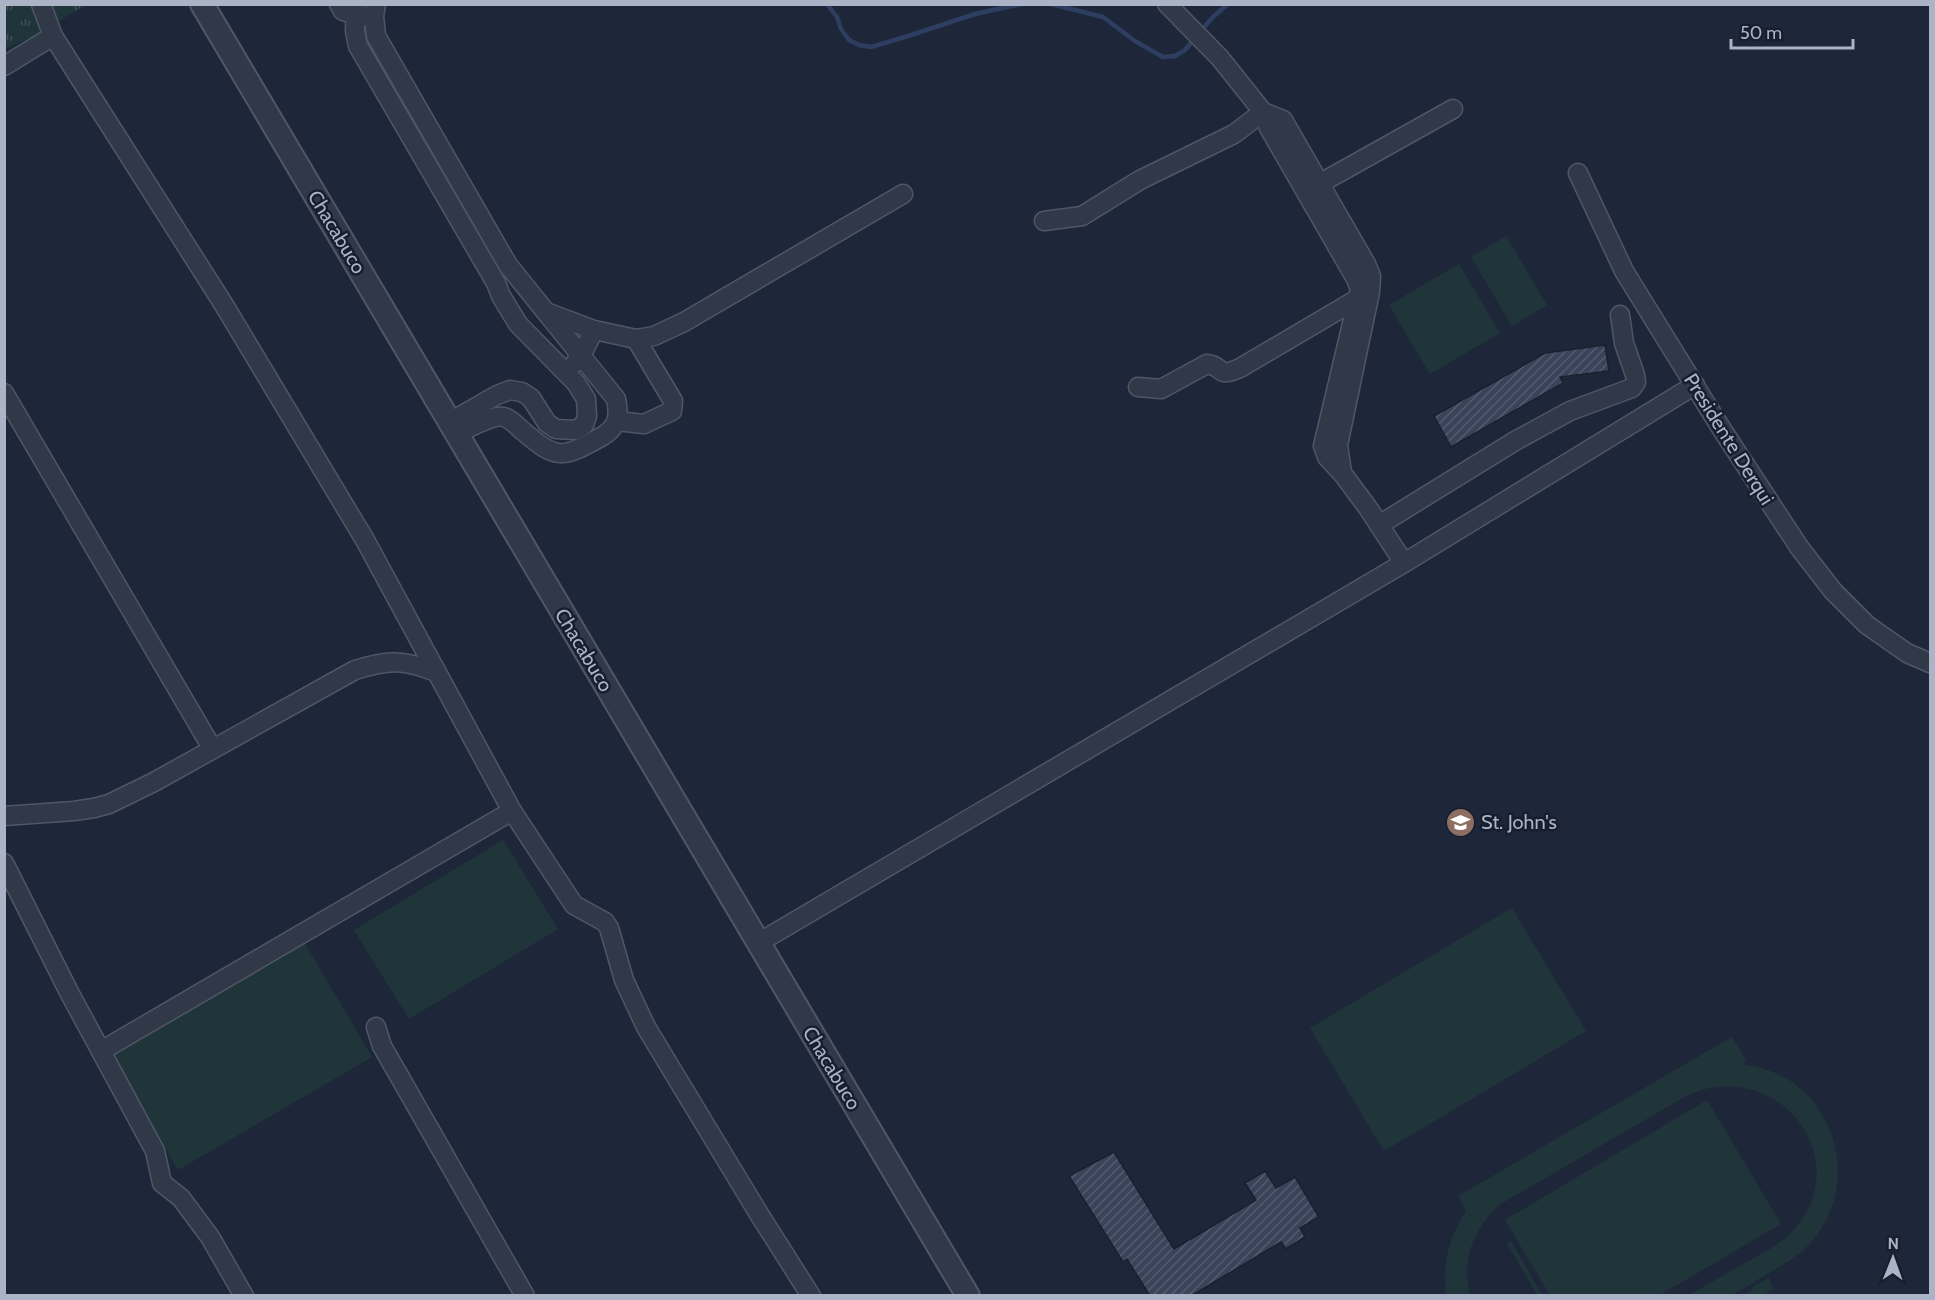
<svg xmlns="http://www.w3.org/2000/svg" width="1935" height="1300" viewBox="0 0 1935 1300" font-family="Cabin,sans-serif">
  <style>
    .grass { fill: #20353a }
    .park { fill: url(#park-tufts) }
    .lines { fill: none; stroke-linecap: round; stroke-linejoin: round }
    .stream { stroke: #2d3e60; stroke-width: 4.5 }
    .building { fill: url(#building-hatch); stroke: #19202f; stroke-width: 1.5 }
    .minor-casing { stroke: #4f5667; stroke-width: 21 }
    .tertiary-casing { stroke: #4f5667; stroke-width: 26 }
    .minor { stroke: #313949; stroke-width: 18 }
    .tertiary { stroke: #313949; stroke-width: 22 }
    .labels { text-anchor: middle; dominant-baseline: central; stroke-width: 5; stroke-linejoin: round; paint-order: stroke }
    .street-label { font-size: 20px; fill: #abb3c6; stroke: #171e2d }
    .poi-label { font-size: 20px; fill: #abb3c6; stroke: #171e2d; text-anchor: start }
  </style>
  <defs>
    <pattern id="park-tufts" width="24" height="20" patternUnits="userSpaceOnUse" patternTransform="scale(1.5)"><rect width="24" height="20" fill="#20353a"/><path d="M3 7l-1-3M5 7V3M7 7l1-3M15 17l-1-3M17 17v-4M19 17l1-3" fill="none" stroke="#3e5055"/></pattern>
    <pattern id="building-hatch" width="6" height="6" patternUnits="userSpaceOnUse" patternTransform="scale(1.5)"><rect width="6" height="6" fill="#394359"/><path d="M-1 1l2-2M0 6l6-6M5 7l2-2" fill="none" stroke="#535c6f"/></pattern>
  </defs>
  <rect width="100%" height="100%" fill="#1e2739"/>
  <g class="grass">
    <polygon points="1506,236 1547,305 1512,326 1471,257"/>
    <polygon points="1459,264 1500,333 1430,374 1389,305"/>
    <polygon points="503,840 558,929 409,1019 354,930"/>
    <polygon points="1512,908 1586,1031 1384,1151 1310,1028"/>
    <polygon points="303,940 372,1057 178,1170 109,1054"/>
    <path d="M1732,1037l14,23 -4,4c17,3 32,7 47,16 52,34 65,107 27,156 -13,18 -32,28 -50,39 -10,5 -25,17 -36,20 -10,3 -30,1 -41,0 20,-11 40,-23 60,-34 17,-10 36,-19 48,-35 59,-74 -25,-171 -111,-130l-187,109c-26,24 -38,56 -29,90h-24c-4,-31 3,-58 20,-84l-8,-15z"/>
    <polygon points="1707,1100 1781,1224 1660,1295 1550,1295 1505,1220"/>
    <polygon points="1511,1241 1542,1295 1537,1295 1507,1243"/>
    <polygon points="1768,1278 1774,1289 1762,1295 1743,1295 1752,1290 1751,1288"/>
  </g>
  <polygon class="park" points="5,5 86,5 33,36 5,49"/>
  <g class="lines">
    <g class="stream">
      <polyline points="827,4 837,17 841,29 849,40 859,45 871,47 905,37 975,14 1021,4"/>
      <polyline points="1051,4 1103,17 1135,41 1163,57 1175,56 1185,50 1195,38"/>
      <polyline points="1200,32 1213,17 1228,4"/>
    </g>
  </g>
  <g class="building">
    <polygon points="1605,345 1609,371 1560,377 1563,383 1451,447 1434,416 1545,353"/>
    <polygon points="1114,1152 1174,1249 1256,1200 1245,1183 1265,1171 1276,1188 1295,1177 1319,1217 1300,1228 1305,1237 1286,1249 1281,1242 1191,1296 1150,1296 1127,1259 1123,1262 1069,1176"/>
  </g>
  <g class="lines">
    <defs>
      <g id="minor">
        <polyline points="41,4 53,36 224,305 365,540 512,811 574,905 605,922 609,928 624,980 646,1027 759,1214 811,1296"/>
        <polyline points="339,4 343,11 356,15 366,16"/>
        <polyline points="356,4 355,31 358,46 496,283 501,296 518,324 576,383 586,399 587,416 584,425 576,430 556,429 547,423 531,398 522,392 510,390 497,395 450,422"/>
        <path d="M376,4l-2,12 2,20 132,229 108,134c4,18 1,29 -15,38 -38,21 -44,24 -78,-6 -5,-4 -12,-12 -19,-14 -11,-3 -37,12 -48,17"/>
        <polyline points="4,66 53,36"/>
        <polygon points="1263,112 1283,120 1366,264 1371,276 1370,292 1338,445 1342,473 1327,457 1323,446 1360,290 1356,279 1269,128"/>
        <polyline points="1578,173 1624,271 1721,428 1799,547 1833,591 1867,625 1907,653 1930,663"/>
        <polyline points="1310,189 1453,109"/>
        <polyline points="1044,221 1082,216 1140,180 1234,134 1263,112 1220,58 1167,4"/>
        <polyline points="546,312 594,330 581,356 575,363"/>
        <polyline points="594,330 636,339 654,336 684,322 903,194"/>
        <path d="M1138,387l23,2 46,-25c18,2 8,15 33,4l124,-73"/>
        <polyline points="4,393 212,748"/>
        <polyline points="617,421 644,424 672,411 673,401 636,339"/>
        <polyline points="1342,473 1368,508 1404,563"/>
        <polyline points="1379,525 1515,441 1570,411 1632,388 1636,382 1635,375 1624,343 1620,315"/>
        <path d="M4,816l70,-5 20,-3 15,-4 45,-22 201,-112c34,-10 47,-11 81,2"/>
        <polyline points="4,863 70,994 155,1151 162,1183 181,1198 210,1237 244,1296"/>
        <polyline points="758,943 1404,563 1695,385"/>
        <polyline points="376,1027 382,1046 525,1296"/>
        <polyline points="101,1051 512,811"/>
      </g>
      <polyline id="tertiary" points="202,4 968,1296"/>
    </defs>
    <use href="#minor" class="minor-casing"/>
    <use href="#tertiary" class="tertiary-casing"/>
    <use href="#minor" class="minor"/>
    <use href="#tertiary" class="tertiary"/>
  </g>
  <defs>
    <symbol id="university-disc" viewBox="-11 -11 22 22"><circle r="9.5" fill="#8d6e63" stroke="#171e2d"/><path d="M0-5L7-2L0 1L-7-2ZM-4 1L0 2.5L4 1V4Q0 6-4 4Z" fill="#fff"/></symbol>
  </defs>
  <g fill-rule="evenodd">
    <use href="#university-disc" x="1444" y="806" width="33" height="33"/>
  </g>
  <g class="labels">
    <g class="street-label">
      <text transform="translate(337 232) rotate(59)">Chacabuco</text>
      <text transform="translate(1729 439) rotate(58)">Presidente Derqui</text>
      <text transform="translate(584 650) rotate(59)">Chacabuco</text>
      <text transform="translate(832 1068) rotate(59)">Chacabuco</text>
    </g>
    <g class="poi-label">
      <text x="1481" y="822">St. John's</text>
    </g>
  </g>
  <rect width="1935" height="1300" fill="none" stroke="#abb3c6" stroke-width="12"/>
  <g transform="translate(1893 1258) rotate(1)" stroke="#171e2d" stroke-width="4.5" paint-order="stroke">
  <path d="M0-4.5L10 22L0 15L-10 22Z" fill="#abb3c6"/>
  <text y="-9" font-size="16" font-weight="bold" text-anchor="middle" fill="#abb3c6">N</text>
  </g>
  <path d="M1731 39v9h122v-9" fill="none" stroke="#abb3c6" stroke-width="3"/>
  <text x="1740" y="39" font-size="18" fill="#abb3c6" stroke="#171e2d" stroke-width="4.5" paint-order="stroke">50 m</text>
</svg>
